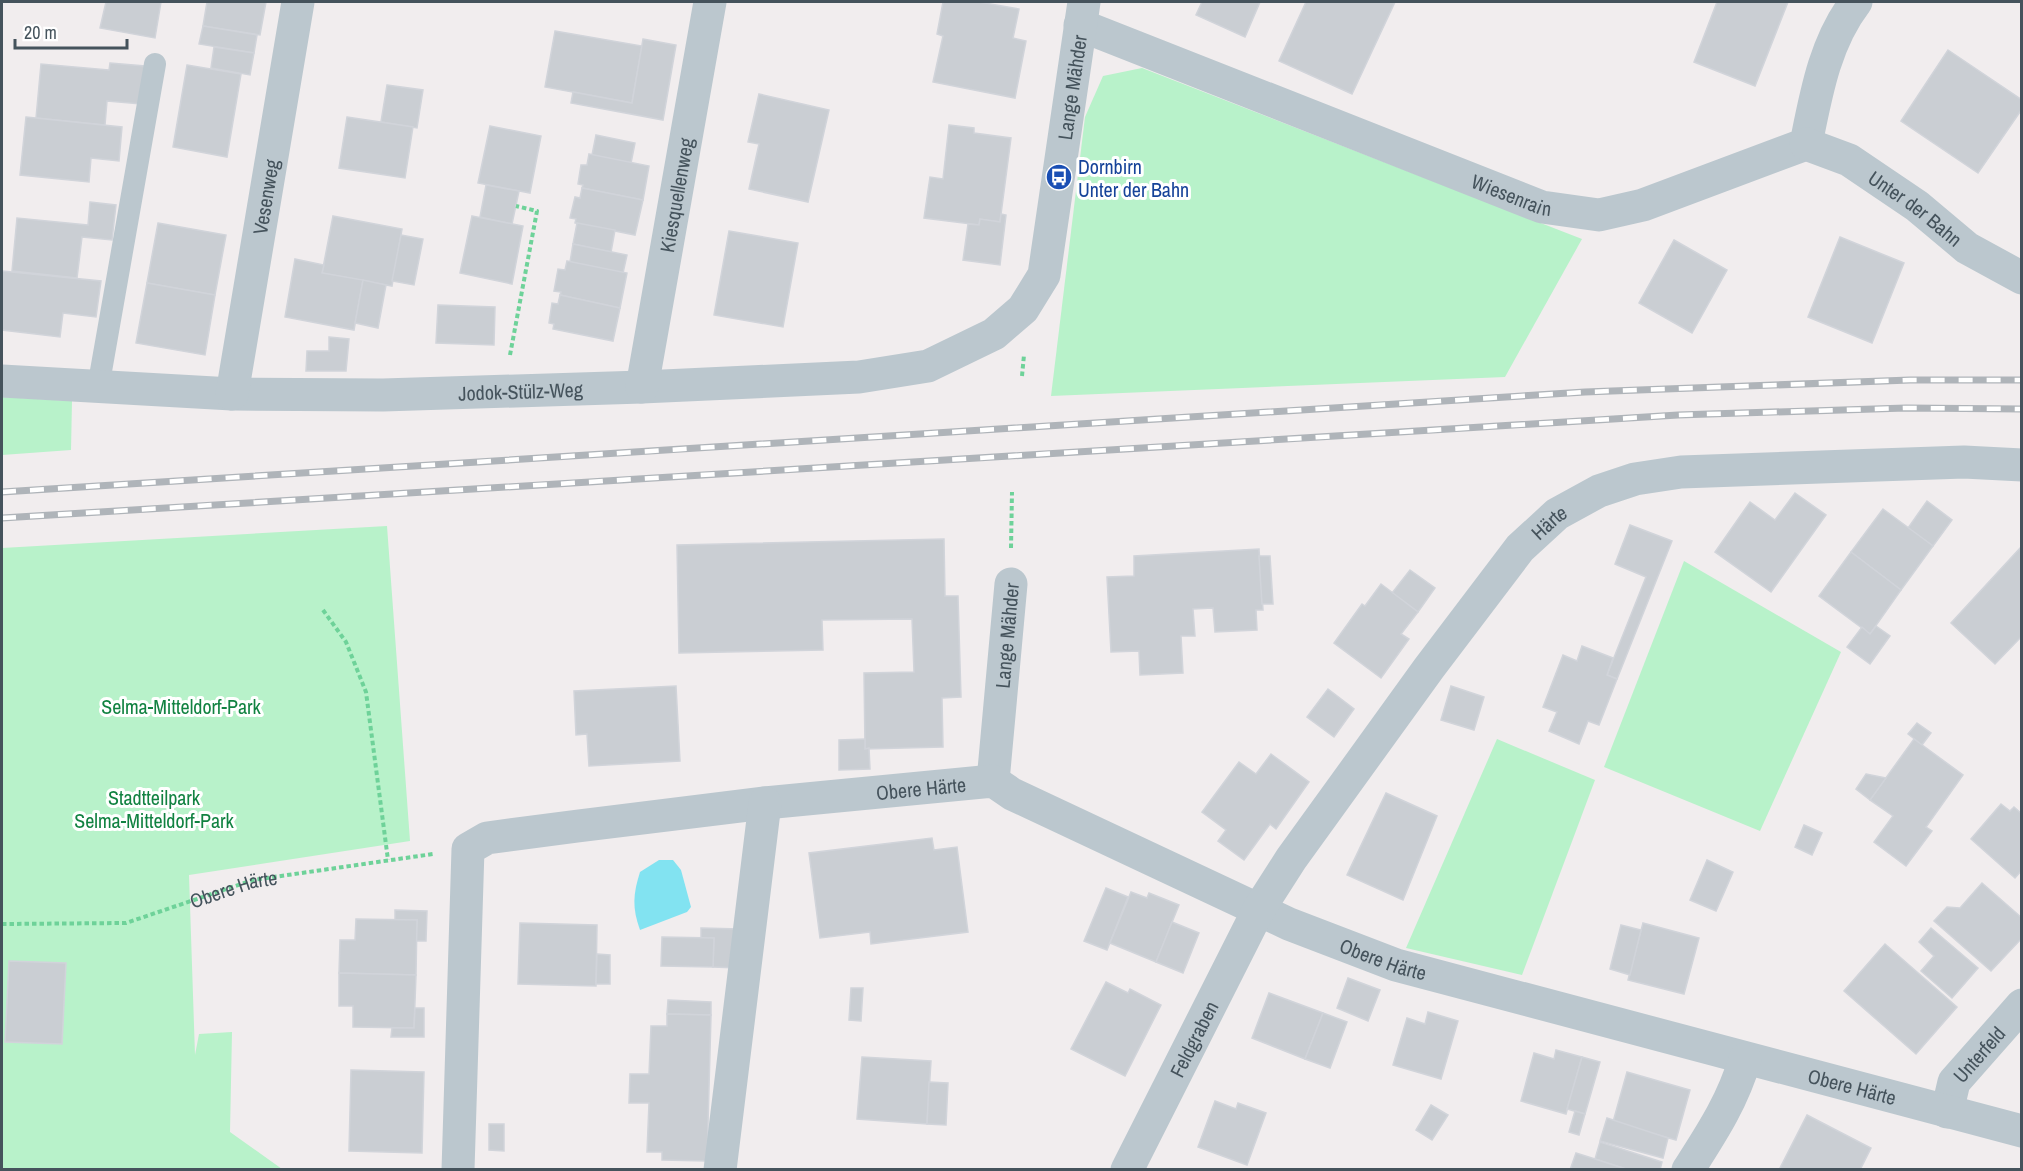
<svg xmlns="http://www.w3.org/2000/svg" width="2023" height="1171" viewBox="0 0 2023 1171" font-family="'Archivo Narrow',sans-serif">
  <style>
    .green { fill: #b8f2ca }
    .water { fill: #82e3f1 }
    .building { fill: #caced3; stroke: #d1d4da; stroke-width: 1.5 }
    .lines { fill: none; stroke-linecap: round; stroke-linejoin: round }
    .path { stroke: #6ed299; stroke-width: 4; stroke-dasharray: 4.5 3; stroke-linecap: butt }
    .service { stroke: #bbc7ce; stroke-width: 22 }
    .minor { stroke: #bbc7ce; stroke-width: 33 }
    .rail-casing { stroke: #afb4b9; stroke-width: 7 }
    .rail { stroke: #fff; stroke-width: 4.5; stroke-dasharray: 14; stroke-linecap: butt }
    .labels { text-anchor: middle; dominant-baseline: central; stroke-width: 6; stroke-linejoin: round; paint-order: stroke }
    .street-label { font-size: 20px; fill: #45535c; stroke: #fff }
    .transit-label { font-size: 20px; fill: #164399; stroke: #fff; text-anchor: start }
    .park-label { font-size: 20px; fill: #118241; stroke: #fff }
  </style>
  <rect width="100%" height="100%" fill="#f1edee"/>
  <g class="green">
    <polygon points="1142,68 1582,239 1505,377 1051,396 1085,117 1103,76"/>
    <polygon points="2,397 72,401 71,450 2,455"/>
    <polygon points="387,526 410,841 189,875 195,1055 199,1034 232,1032 230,1132 282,1169 2,1169 2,548"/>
    <polygon points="1684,561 1841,652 1760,831 1604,767"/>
    <polygon points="1497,739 1595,780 1522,975 1406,948"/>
  </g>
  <path class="water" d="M659,860h14l8,10 10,37 -4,5 -47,18c-8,-22 -7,-36 0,-58z"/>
  <g class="building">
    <polygon points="106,2 161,2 155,38 100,28"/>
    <polygon points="207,2 266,2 260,35 203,26"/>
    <polygon points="943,2 979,2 1019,9 1013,38 1026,41 1015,98 933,82 943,36 937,34"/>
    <polygon points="1202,2 1260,2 1245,37 1196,15"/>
    <polygon points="1306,2 1395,2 1352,94 1279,61"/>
    <polygon points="1717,2 1788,2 1755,86 1694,62"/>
    <polygon points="203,26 257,35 254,53 199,44"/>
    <polygon points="555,31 642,46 632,103 545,87"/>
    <polygon points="643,39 676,45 663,120 571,103 573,92 632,103"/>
    <polygon points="214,47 254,53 250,75 211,68"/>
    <polygon points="1948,50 2022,100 2022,109 1978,173 1901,121"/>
    <polygon points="110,63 145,66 141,104 107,101 105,125 36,118 41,64 109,70"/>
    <polygon points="187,65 241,74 227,157 173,147"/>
    <polygon points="387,85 423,90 417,128 381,122"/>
    <polygon points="759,94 829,110 808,202 749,189 759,144 748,142"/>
    <polygon points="26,117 122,127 119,161 91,158 89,182 20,175"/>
    <polygon points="347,117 413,127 405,178 339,168"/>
    <polygon points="949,125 974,128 974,133 1011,138 1000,222 980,219 979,225 924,218 930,177 943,179"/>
    <polygon points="490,126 541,136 530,193 478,183"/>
    <polygon points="596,135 635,143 631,163 592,155"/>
    <polygon points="589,154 649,166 643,200 582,188 583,185 578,184 581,165 587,165"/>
    <polygon points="486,185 519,191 512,224 480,217"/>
    <polygon points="582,188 643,200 635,235 575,223 576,219 570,218 575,197 580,198"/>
    <polygon points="90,202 116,205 112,240 82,237 77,278 12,271 17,218 88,225"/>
    <polygon points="1001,214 1006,215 1000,265 963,260 968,224 979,225 980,219 1000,222"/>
    <polygon points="333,216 402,229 392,286 322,273"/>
    <polygon points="472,216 523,226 512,284 460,273"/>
    <polygon points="158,223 226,235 215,295 147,283"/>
    <polygon points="577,223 615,230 611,252 573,244"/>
    <polygon points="729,231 798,243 783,327 714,315"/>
    <polygon points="401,235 423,239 414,285 392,281"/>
    <polygon points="1840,237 1904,263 1872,343 1808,317"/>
    <polygon points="1674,240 1727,270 1692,333 1639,303"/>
    <polygon points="573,244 627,255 623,273 570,262"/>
    <polygon points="295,259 324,265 322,273 363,280 354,330 285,317"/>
    <polygon points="567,261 627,273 620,308 560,295 561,292 554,291 558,269 565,270"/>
    <polygon points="2,271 101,281 96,317 63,313 60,337 2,330"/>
    <polygon points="363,280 386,285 378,328 355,323"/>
    <polygon points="147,283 215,295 205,355 136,343"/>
    <polygon points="560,295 620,308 613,341 553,329 554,324 549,323 552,303 558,304"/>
    <polygon points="438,305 495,307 494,345 436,343"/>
    <polygon points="329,337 349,339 346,371 306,371 307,351 329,351"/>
    <polygon points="1795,493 1826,515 1771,592 1715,552 1750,502 1775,520"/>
    <polygon points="1927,501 1952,520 1933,546 1908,528"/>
    <polygon points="1883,509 1933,546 1901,590 1851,552"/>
    <polygon points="1630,525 1672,541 1617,679 1607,675 1646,577 1615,564"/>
    <polygon points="944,539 945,596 958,596 961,697 942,698 943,747 865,749 864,673 914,672 912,619 822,620 823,650 679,653 677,545"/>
    <polygon points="2022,546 2022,636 1995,664 1951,623"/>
    <polygon points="1259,549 1263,610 1256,610 1257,630 1215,632 1213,608 1193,609 1195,636 1181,636 1183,673 1140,675 1139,651 1111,652 1107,577 1134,576 1134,556"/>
    <polygon points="1851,552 1901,590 1870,634 1819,596"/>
    <polygon points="1259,556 1270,556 1273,604 1262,604"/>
    <polygon points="1410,570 1435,588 1418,612 1392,593"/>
    <polygon points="1381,584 1418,612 1401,634 1409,639 1381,678 1334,643 1362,604 1365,606"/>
    <polygon points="1876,626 1890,636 1870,664 1847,647 1862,627 1870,634"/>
    <polygon points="1582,646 1613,658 1607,675 1617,679 1599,725 1588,721 1579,744 1549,731 1557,712 1543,707 1563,655 1577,661"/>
    <polygon points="676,686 680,761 589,766 587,734 576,735 574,691"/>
    <polygon points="1451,686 1484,697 1474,730 1441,720"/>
    <polygon points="1328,689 1354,709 1334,737 1307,717"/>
    <polygon points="1917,723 1931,733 1922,745 1908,734"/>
    <polygon points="865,739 865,749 869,748 870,769 839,770 839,740"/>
    <polygon points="1914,739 1963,775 1926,827 1932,831 1906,866 1874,842 1893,816 1870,800"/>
    <polygon points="1271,754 1309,782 1276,829 1270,824 1244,860 1218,841 1226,830 1202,812 1239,762 1256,774"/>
    <polygon points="1866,774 1886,778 1870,800 1856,789"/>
    <polygon points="1386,793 1437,816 1403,900 1347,875"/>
    <polygon points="2001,804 2010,811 2014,807 2022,814 2022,870 2015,878 1971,839"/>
    <polygon points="1804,825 1822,833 1812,855 1795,847"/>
    <polygon points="932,838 934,850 957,847 968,932 871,944 870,932 820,938 809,853"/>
    <polygon points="1707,860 1733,872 1716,911 1690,900"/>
    <polygon points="1982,883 2022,918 2022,938 1991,971 1934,921 1947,907 1960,908"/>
    <polygon points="1106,888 1128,897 1107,950 1084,941"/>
    <polygon points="1131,892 1147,898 1149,893 1179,905 1156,962 1110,943"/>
    <polygon points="395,910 427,911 426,941 416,941 417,920 395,920"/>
    <polygon points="356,919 417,920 416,975 339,973 340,940 355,940"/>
    <polygon points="1172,922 1199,933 1183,973 1156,962"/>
    <polygon points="520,923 597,925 596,986 518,984"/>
    <polygon points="1643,923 1699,938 1684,994 1628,980"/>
    <polygon points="1621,925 1641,930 1630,975 1610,969"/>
    <polygon points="701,928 740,929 738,968 713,967 714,938 701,938"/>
    <polygon points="1931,928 1978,968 1952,998 1921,971 1934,956 1919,942"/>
    <polygon points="662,937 714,938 713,967 661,966"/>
    <polygon points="1885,944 1957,1007 1916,1054 1844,991"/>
    <polygon points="597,954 610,955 610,984 596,984"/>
    <polygon points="9,961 66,963 62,1044 5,1042"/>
    <polygon points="339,973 416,975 414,1028 353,1027 353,1006 339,1006"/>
    <polygon points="1348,978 1380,990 1368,1021 1337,1008"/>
    <polygon points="1106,982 1128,993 1130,989 1161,1005 1125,1076 1071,1049"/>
    <polygon points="851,988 863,988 861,1021 849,1020"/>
    <polygon points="1269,993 1323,1013 1305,1059 1252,1038"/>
    <polygon points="668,1000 711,1002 711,1015 667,1014"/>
    <polygon points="415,1008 424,1008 424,1037 391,1037 392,1028 414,1028"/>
    <polygon points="1428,1012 1458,1021 1441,1079 1393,1065 1407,1018 1425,1024"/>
    <polygon points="1323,1013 1347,1022 1330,1068 1305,1059"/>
    <polygon points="667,1014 711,1015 707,1161 662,1160 662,1152 647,1152 649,1103 629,1103 630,1074 649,1074 651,1026 667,1026"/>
    <polygon points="1556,1050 1582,1057 1566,1114 1521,1101 1534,1053 1554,1059"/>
    <polygon points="862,1057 931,1061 927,1124 857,1119"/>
    <polygon points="1582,1057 1600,1062 1585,1114 1567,1109"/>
    <polygon points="351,1070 424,1072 422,1153 349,1151"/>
    <polygon points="1627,1072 1690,1090 1676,1140 1613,1122"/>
    <polygon points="929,1082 948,1083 946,1125 927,1124"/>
    <polygon points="1215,1101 1236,1109 1238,1103 1266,1113 1247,1165 1198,1147"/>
    <polygon points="1431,1105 1448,1115 1432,1140 1416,1130"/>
    <polygon points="1575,1111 1585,1114 1579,1135 1569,1132"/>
    <polygon points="1807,1115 1871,1148 1860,1170 1779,1170"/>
    <polygon points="1607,1118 1668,1138 1663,1158 1600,1141"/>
    <polygon points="489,1124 504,1124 504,1151 489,1150"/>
    <polygon points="1600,1142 1662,1162 1660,1170 1629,1170 1595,1159"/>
    <polygon points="1576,1153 1595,1159 1629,1170 1570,1170"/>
  </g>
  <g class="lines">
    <g class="path">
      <polyline points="510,355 537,211 516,206"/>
      <polyline points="1022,376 1024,355"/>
      <polyline points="1011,548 1012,492"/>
      <polyline points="323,610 346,642 366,692 388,860"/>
      <path id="s1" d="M2,924l124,-1 127,-43 180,-26"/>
    </g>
    <polyline class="service" points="98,388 155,64"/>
    <g class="minor">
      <path id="s2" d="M1080,25l462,182 57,8 44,-10 163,-61c10,-50 19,-102 50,-142"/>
      <path id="s3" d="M1806,144l43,16 68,46 50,42 55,30"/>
      <path id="s4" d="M2,381l230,13 151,1 259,-8 217,-10 69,-11 66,-32 29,-25 21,-34 40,-273"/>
      <path id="s5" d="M642,387l68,-385"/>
      <path id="s6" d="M232,394l66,-392"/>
      <path id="s7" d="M993,781l18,-197"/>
      <path id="s8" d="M1947,1112l7,-30 68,-77"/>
      <path id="s9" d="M458,1170l10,-321 19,-11 91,-12 187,-23 228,-22 19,13 277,130 107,41 626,166"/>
      <polyline points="720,1170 765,803"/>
      <path id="s10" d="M1127,1170l132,-261 32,-50 138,-191 91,-120 37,-34 42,-23 36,-12 46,-7 283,-10 58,3"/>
      <path d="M1688,1170c23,-36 45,-69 57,-111"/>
    </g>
    <defs>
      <g id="rail">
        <polyline points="2,492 1585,392 1910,380 2022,380"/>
        <polyline points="2,518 1678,415 1906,408 2022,409"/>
      </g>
    </defs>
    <use href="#rail" class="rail-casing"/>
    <use href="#rail" class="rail"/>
  </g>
  <defs>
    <symbol id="bus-disc" viewBox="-11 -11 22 22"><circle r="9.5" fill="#1a4fb4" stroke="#fff"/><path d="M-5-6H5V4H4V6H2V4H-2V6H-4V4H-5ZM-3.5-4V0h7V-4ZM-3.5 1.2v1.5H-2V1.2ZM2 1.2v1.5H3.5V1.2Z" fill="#fff"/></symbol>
  </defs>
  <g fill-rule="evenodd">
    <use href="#bus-disc" x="1044" y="162" width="30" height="30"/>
  </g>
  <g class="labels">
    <g class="street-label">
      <text stroke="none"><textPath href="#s4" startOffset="1269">Lange Mähder</textPath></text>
      <text stroke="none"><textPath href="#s2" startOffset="464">Wiesenrain</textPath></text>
      <text stroke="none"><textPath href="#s5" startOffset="195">Kiesquellenweg</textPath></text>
      <text stroke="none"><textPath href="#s6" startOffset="200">Vesenweg</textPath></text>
      <text stroke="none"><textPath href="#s3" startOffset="128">Unter der Bahn</textPath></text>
      <text stroke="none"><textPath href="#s4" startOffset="519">Jodok-Stülz-Weg</textPath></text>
      <text stroke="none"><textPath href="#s10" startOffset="777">Härte</textPath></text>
      <text stroke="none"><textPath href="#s7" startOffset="146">Lange Mähder</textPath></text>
      <text stroke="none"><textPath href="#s9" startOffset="780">Obere Härte</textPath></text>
      <text stroke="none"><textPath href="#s1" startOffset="237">Obere Härte</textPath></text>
      <text stroke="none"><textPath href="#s9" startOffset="1282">Obere Härte</textPath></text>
      <text stroke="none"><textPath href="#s10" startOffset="147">Feldgraben</textPath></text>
      <text stroke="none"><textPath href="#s8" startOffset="68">Unterfeld</textPath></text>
      <text stroke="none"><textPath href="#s9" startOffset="1768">Obere Härte</textPath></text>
    </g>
    <g class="transit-label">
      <text x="1078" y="166">Dornbirn<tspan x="1078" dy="23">Unter der Bahn</tspan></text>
    </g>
    <g class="park-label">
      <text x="181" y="706">Selma-Mitteldorf-Park</text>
      <text x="154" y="797">Stadtteilpark<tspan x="154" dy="23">Selma-Mitteldorf-Park</tspan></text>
    </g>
  </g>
  <rect width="2023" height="1171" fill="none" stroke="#45535c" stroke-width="6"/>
  <path d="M15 39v9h112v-9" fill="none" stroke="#45535c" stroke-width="3"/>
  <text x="24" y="39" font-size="18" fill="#45535c" stroke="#ffffff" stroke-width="4.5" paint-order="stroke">20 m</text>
</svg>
